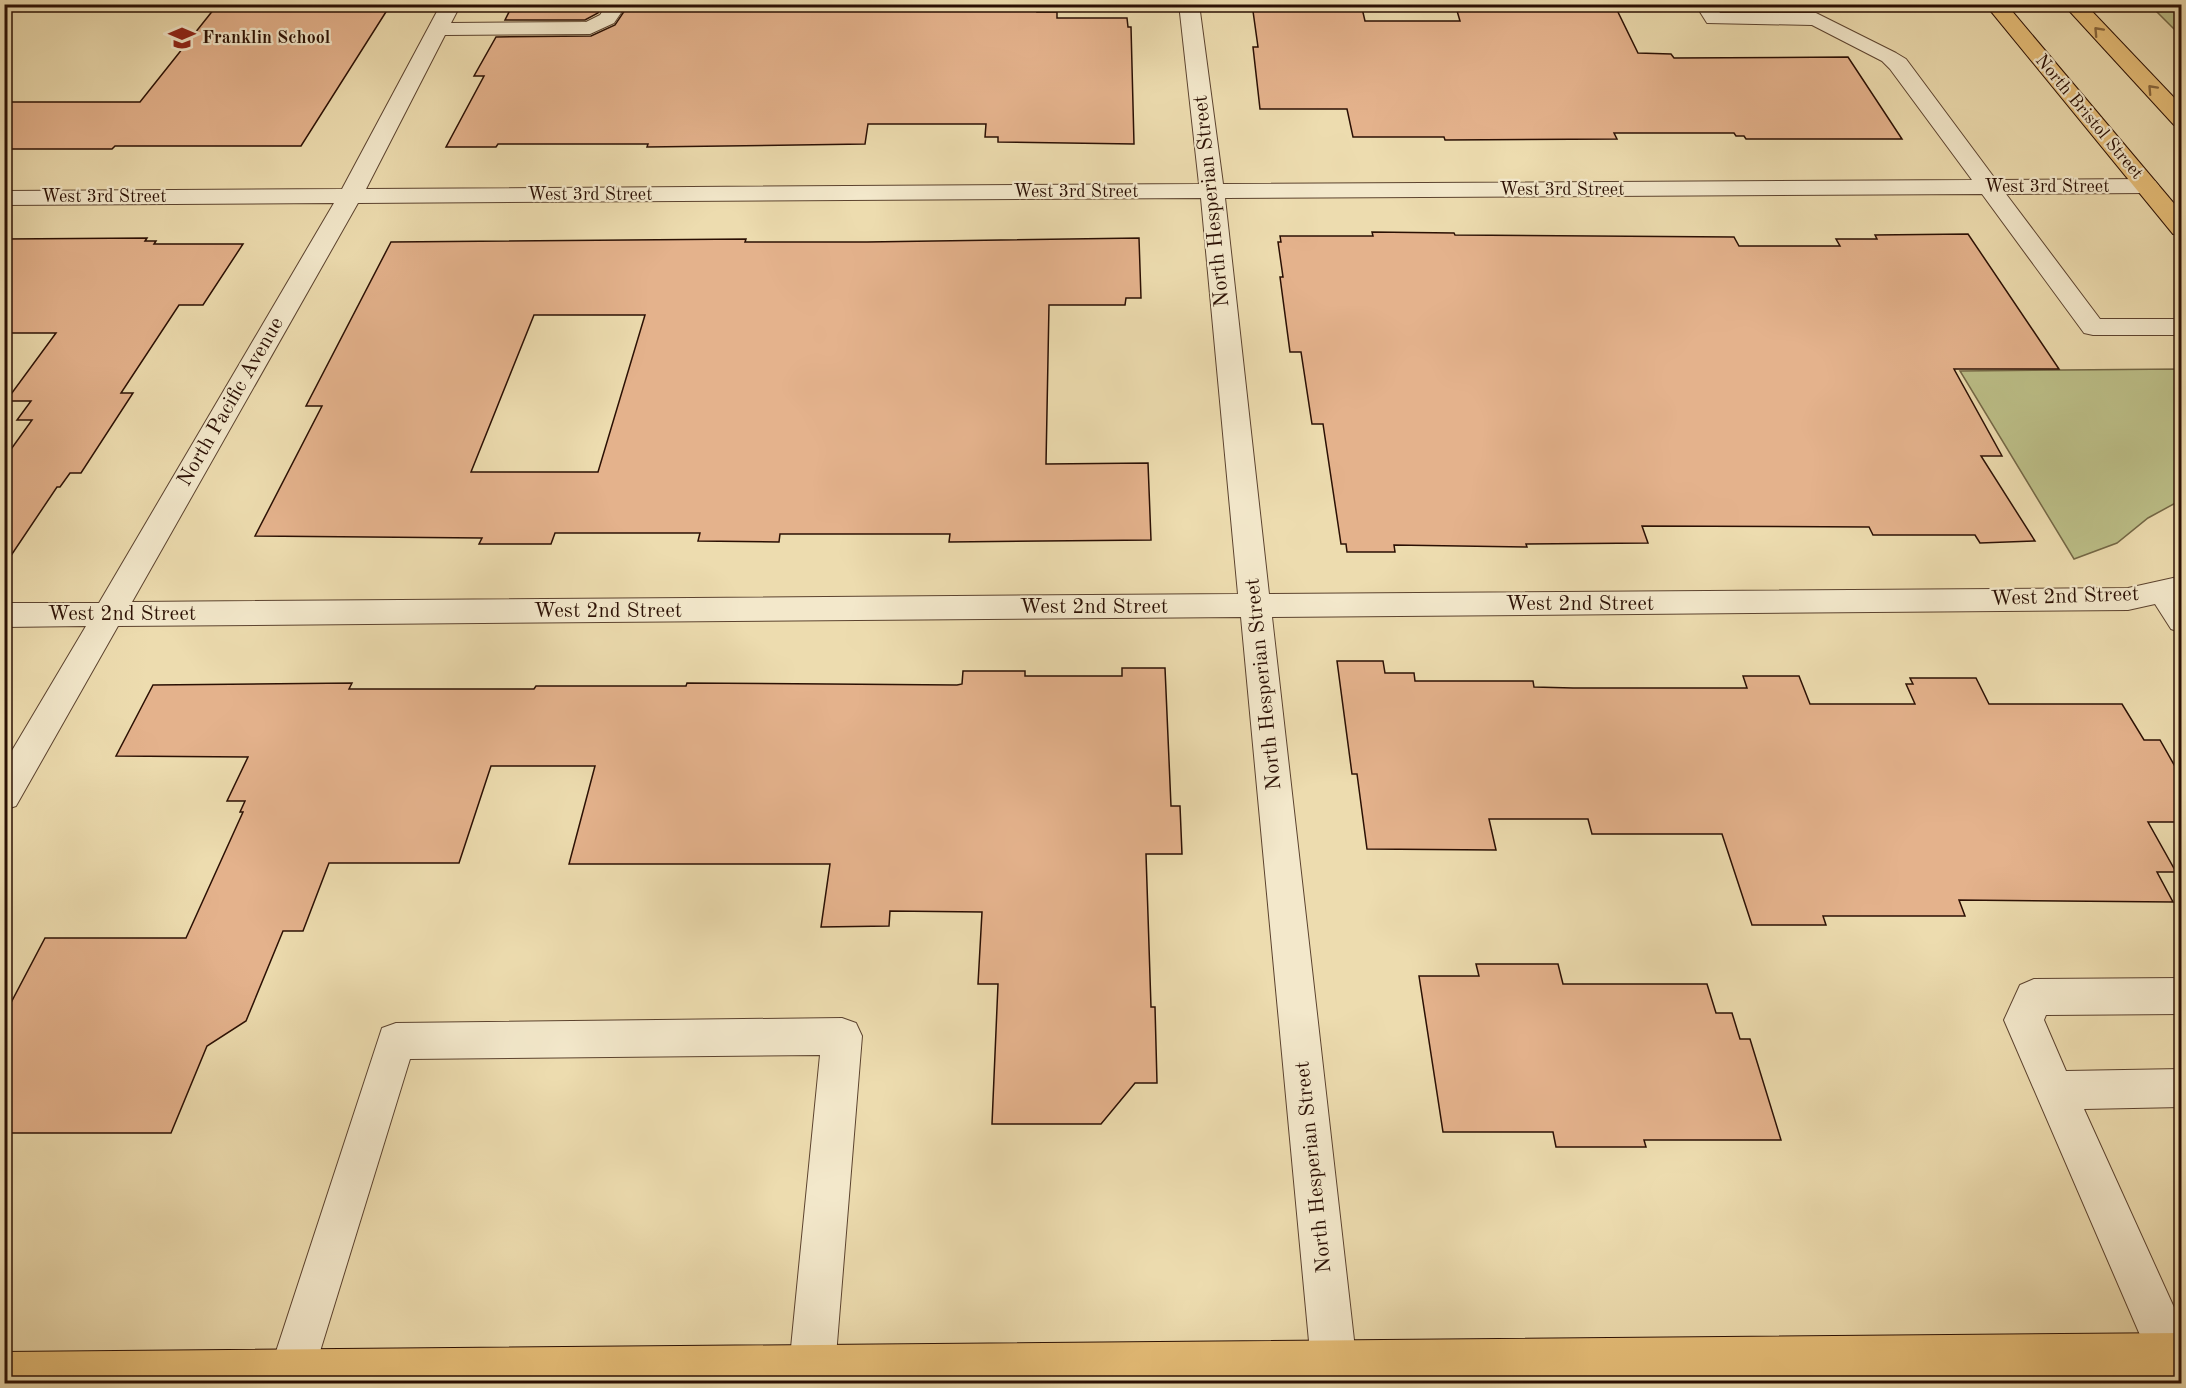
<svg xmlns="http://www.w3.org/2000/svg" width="2186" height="1388" viewBox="0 0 2186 1388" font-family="'Old Standard TT',serif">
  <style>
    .green { fill: #bcbf88; stroke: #746846; stroke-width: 1.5 }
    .building { fill: #e4b28c; stroke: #2b1004; stroke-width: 1.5; fill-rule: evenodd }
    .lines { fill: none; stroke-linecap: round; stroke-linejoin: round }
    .minor-casing { stroke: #5c432f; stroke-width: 2 }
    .major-casing { stroke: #2b1004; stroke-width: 2 }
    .minor { fill: #f3e8cb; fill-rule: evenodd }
    .major { fill: #e6be78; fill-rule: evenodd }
    .oneway { stroke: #88673e }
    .labels { text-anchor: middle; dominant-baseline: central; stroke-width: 4.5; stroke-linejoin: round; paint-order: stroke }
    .far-poi-label { font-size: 18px; font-weight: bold; fill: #2b1004; stroke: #f3e8cb; text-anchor: start }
    .far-street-label { font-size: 18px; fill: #2b1004; stroke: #f3e8cb }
    .street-label { font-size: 21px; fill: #2b1004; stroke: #f3e8cb }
  </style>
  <rect width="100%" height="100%" fill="#eddcaf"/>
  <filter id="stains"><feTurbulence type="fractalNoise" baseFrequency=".00333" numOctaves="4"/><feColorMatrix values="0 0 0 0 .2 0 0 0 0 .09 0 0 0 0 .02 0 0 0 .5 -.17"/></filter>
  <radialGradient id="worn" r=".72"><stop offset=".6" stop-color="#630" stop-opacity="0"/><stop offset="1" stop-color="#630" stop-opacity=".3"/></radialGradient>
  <g class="green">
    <polygon points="2150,5 2181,5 2181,36"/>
    <polygon points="2181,369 2181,500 2148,518 2117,543 2074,559 1960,371"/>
  </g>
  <g class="building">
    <polygon points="218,4 391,4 301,146 115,146 112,149 4,149 4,102 140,102"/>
    <polygon points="513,4 604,4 598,13 585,20 505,20"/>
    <polygon points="629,4 1038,4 1037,12 1057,12 1057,18 1127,18 1128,27 1131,27 1134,144 998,142 998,137 985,137 986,124 868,124 865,144 647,147 648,144 498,144 496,147 446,147 484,76 474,76 496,37 591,36 615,25"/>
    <polygon points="1252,4 1361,4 1365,21 1460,21 1455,4 1614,4 1638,53 1671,54 1674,58 1848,57 1902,139 1746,139 1744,136 1736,136 1734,133 1614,133 1617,139 1445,140 1444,137 1353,137 1347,109 1260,109 1253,47 1258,47"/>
    <polygon points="1372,232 1454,233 1455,235 1734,237 1739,246 1840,246 1836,239 1877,239 1875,235 1968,234 2059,369 1954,369 2002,456 1981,456 2035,541 1980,543 1975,535 1873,535 1869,527 1642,526 1648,543 1526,544 1527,547 1394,545 1395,552 1347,552 1346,544 1341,544 1323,424 1312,424 1301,352 1290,352 1280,277 1283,277 1278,242 1281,242 1280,236 1373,236"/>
    <polygon points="147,238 145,241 156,241 154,244 243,244 203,305 179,305 121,393 133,393 81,473 70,473 60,487 57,487 4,566 4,459 32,420 17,420 31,401 6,401 56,333 4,333 4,239"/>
    <path d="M1139,238l2,60h-15l-1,7h-76l-3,159 102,-1 3,77 -202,2 1,-8h-170l-1,8 -81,-1 2,-8h-145l-4,11h-72l3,-6 -227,-2 67,-130h-16l85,-164 355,-3 -1,3h122zM534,315h111l-47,157h-127z"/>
    <polygon points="1337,661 1383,661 1385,673 1414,673 1415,681 1533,681 1534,687 1573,688 1747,688 1743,676 1799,676 1810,704 1915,704 1906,684 1913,684 1910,678 1976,678 1989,704 2122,704 2144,740 2160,740 2181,777 2181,822 2148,822 2176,872 2157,872 2173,902 1959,900 1965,916 1823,916 1826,925 1752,925 1722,834 1592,834 1588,819 1489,819 1496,850 1367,849 1357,774 1352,774"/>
    <polygon points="1122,668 1165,668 1171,806 1180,806 1182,854 1146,854 1151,1007 1155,1007 1157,1083 1135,1083 1101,1124 992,1124 998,984 978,984 982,912 890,911 889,926 821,927 830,864 569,864 595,766 491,766 459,863 329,863 303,931 283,931 246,1021 207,1046 171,1133 4,1133 4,1016 45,938 186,938 243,812 240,812 245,801 227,801 248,757 116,756 153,685 352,683 349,689 534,689 536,686 686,686 687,683 957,685 962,684 963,671 1025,671 1025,676 1122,676"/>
    <polygon points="1476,964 1558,964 1563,984 1707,984 1716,1013 1732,1013 1740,1039 1750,1039 1781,1140 1644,1140 1646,1147 1556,1147 1553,1132 1443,1132 1419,976 1479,976"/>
  </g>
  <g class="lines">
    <defs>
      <g id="minor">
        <path d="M441,4h20l-10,19 135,-1 14,-7 7,-11h20l-13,19 -24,11 -145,1 -79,154 833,-5 -20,-180h20l24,180 749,-4 -82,-111 -8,-8 -70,-36 -105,-2 -12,-19h20l5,9h96l80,40 10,6 90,121 151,-1 8,2 4,5 -4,5 -8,2 -141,1 94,125h82v16h-89l-9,-2 -102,-139 -757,4 44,396 859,-6 54,-12v57l-11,-4 -16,-25 -27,6 -856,7 87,767h-46l-72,-767 -1123,9 -102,180 -12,4v-46l82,-138 -82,1v-24h95l235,-400 -330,2v-14l338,-2zM1201,198l37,396 -1106,8 226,-399z"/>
        <polygon points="2182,978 2182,1014 2046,1015 2044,1020 2066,1071 2182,1069 2182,1107 2084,1109 2182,1325 2182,1375 2172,1379 2156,1372 2004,1020 2020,985 2034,979"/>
        <polygon points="842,1018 856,1023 862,1036 835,1368 828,1384 796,1384 789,1368 820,1055 410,1059 310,1384 274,1384 269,1373 382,1028 396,1023"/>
      </g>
      <g id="major">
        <polygon points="1985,4 2006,4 2182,213 2182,236 2173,234"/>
        <polygon points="2063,4 2085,4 2182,106 2182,127 2174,125"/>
        <polygon points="2182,1333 2182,1379 1635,1384 4,1384 4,1352"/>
      </g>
    </defs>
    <use href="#minor" class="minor-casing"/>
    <use href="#major" class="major-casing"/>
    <use href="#minor" class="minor"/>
    <use href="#major" class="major"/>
  </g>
  <defs><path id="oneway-chevron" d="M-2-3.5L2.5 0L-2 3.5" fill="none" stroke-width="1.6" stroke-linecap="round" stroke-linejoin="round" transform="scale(1.5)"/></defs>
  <g class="oneway">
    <use href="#oneway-chevron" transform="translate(2098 31) rotate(-133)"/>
    <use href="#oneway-chevron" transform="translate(2152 89) rotate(-133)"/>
  </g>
  <defs>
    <symbol id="school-bare" viewBox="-9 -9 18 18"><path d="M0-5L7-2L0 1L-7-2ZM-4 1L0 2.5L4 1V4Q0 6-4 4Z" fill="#8f2418" stroke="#f3e8cb" stroke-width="2.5" paint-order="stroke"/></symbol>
  </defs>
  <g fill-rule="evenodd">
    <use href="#school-bare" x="163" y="19" width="38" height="38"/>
  </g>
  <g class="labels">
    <g class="far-poi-label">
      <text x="202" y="38">Franklin School</text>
    </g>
    <g class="far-street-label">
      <text transform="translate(2089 117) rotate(50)">North Bristol Street</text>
      <text x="2047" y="187">West 3rd Street</text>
      <text x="1562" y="190">West 3rd Street</text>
      <text x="1076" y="192">West 3rd Street</text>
      <text x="590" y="195">West 3rd Street</text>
      <text x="104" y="197">West 3rd Street</text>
    </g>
    <g class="street-label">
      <text transform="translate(1212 201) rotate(-96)">North Hesperian Street</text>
      <text transform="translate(231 402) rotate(-60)">North Pacific Avenue</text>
      <text transform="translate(2065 597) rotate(-2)">West 2nd Street</text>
      <text x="1580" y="604">West 2nd Street</text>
      <text x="1094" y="607">West 2nd Street</text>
      <text x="608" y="611">West 2nd Street</text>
      <text x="122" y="614">West 2nd Street</text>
      <text transform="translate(1264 684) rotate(-96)">North Hesperian Street</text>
      <text transform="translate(1314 1167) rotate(-96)">North Hesperian Street</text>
    </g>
  </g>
  <rect width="2186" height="1388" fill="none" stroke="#eddcaf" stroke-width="24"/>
  <rect x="6" y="6" width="2174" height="1376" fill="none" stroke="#2b1004" stroke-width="3"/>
  <rect x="12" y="12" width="2162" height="1364" fill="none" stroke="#2b1004" stroke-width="1.5"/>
  <rect width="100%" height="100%" filter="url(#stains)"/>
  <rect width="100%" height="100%" fill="url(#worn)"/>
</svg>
